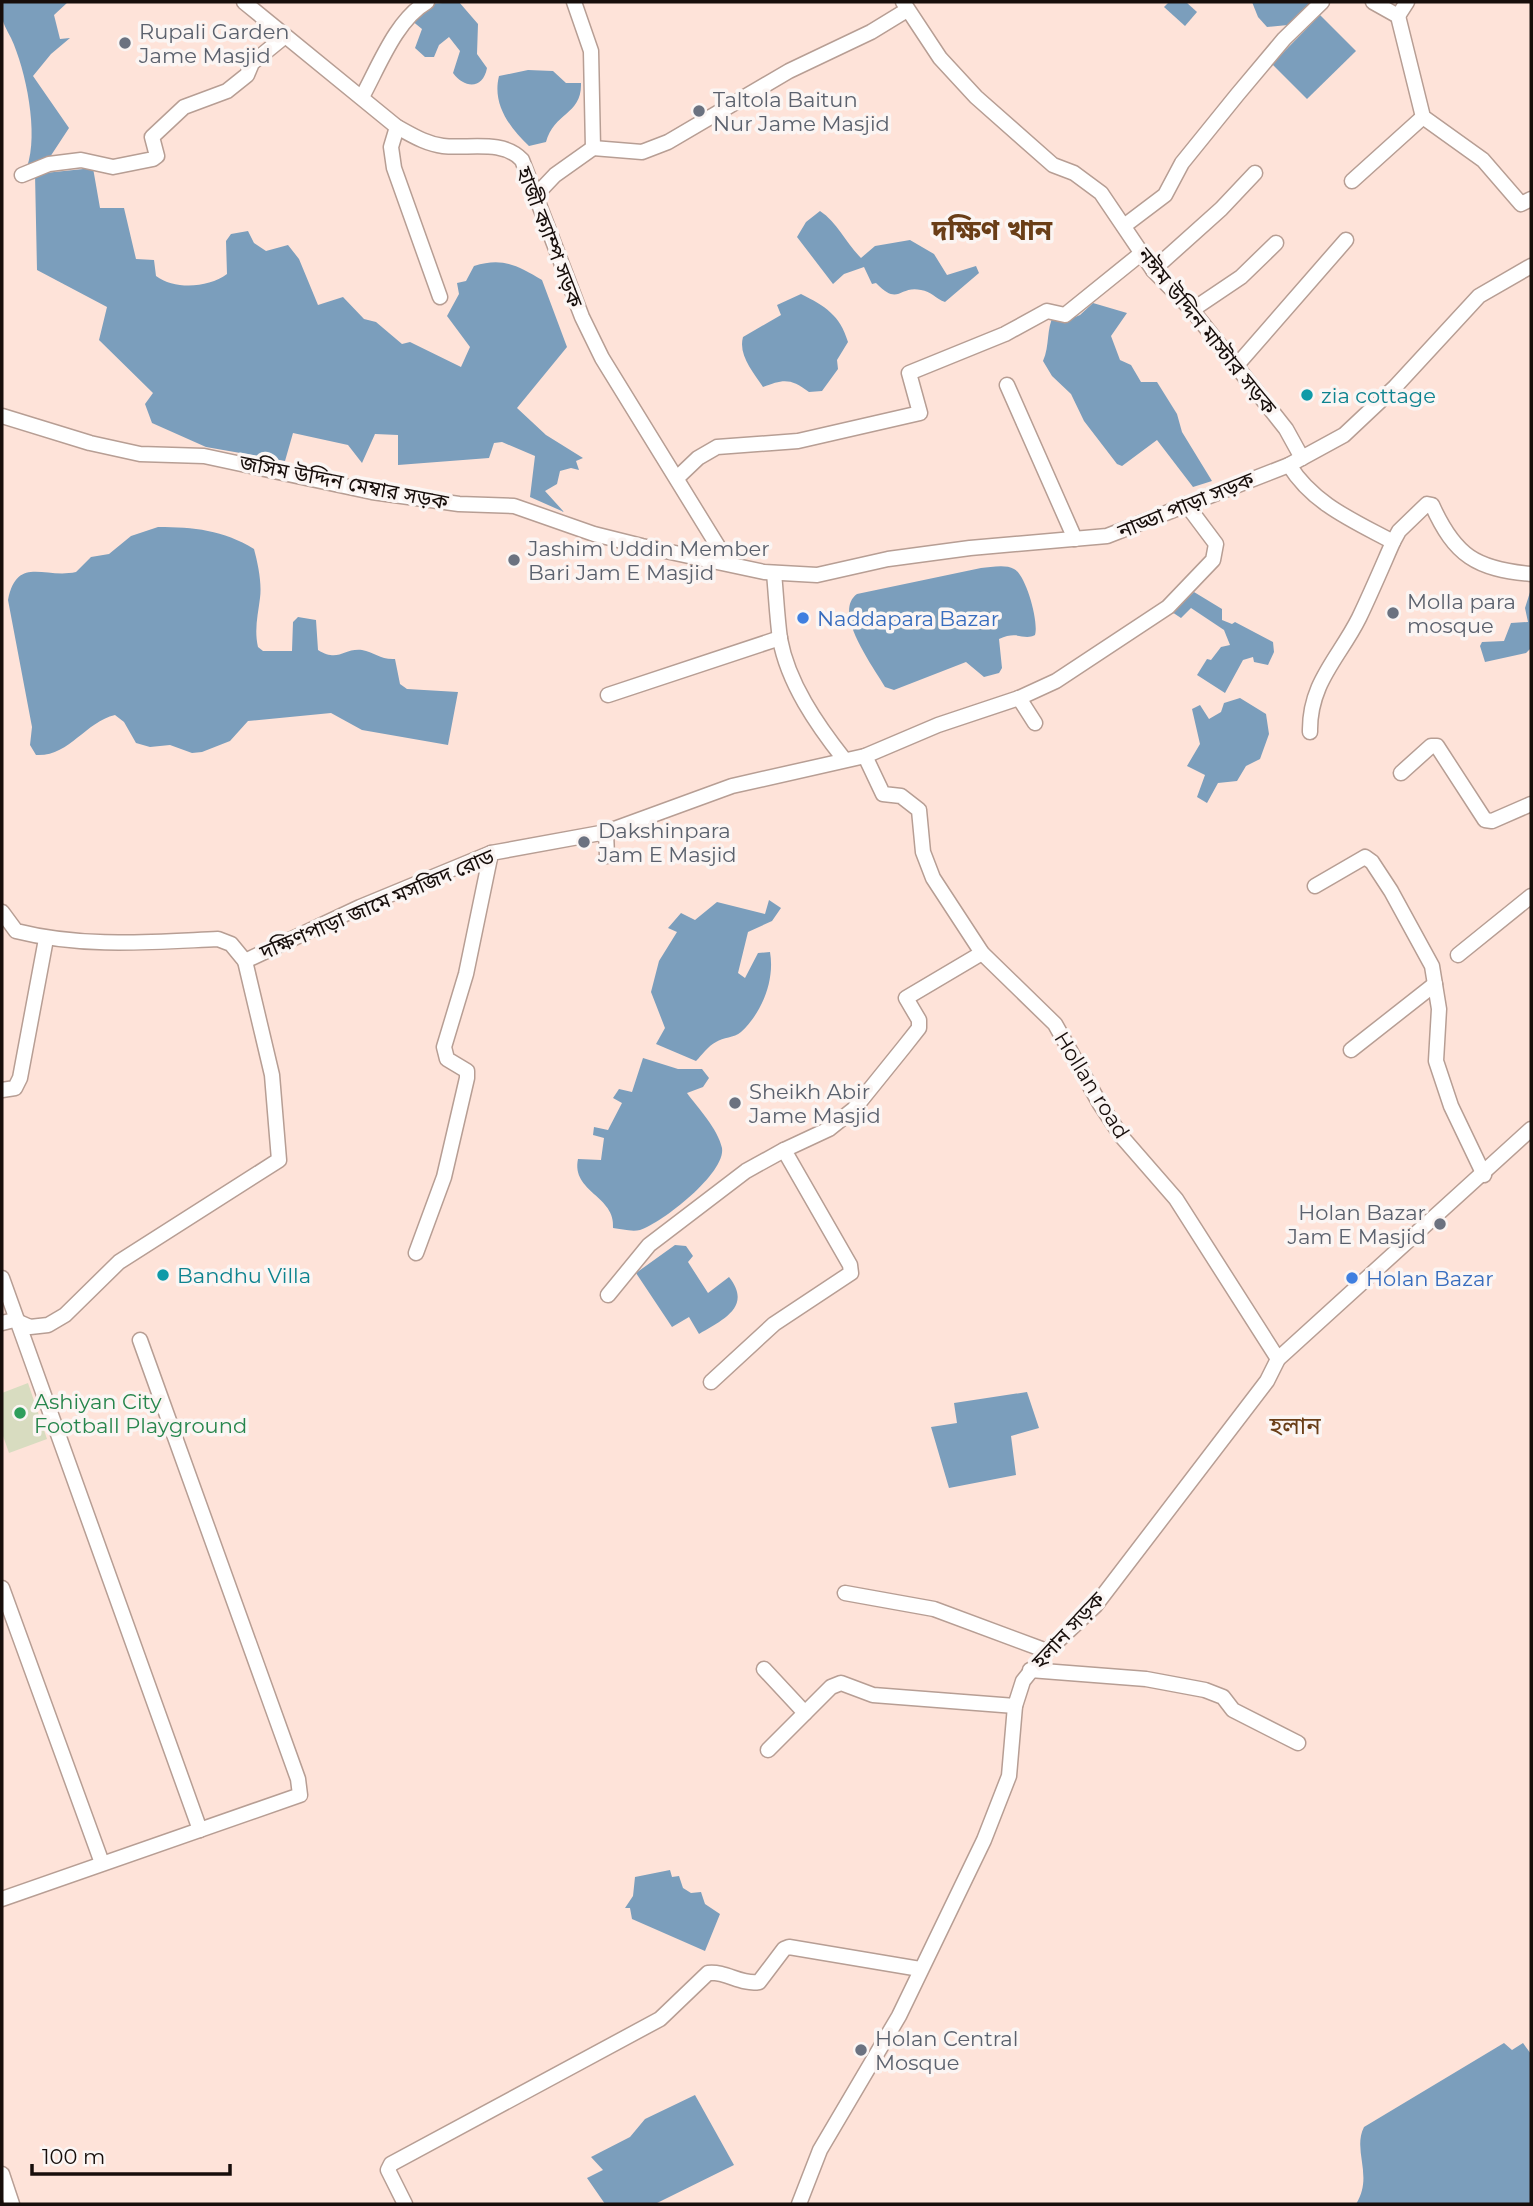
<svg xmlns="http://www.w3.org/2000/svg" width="1533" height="2206" viewBox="0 0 1533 2206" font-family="Montserrat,'Noto Sans Bengali',sans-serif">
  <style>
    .green { fill: #d8dcc0 }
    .water { fill: #7b9ebc }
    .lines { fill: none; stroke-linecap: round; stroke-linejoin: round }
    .minor-casing { stroke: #b79e94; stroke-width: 17 }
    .minor { stroke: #fff; stroke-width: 14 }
    .worship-dot { fill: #6b7280; stroke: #fbf5f3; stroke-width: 2.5 }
    .culture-dot { fill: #0f9aa8; stroke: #fbf5f3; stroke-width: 2.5 }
    .shop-dot { fill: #3f7fe0; stroke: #fbf5f3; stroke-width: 2.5 }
    .leisure-dot { fill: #2e9e5b; stroke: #fbf5f3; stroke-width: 2.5 }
    .labels { text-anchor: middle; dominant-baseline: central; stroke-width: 7; stroke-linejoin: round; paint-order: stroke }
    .worship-label { font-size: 21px; fill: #5b616d; stroke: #fbf5f3; text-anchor: start }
    .street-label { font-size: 21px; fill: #170e0b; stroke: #fbf5f3 }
    .culture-label { font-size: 21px; fill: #0d838f; stroke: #fbf5f3; text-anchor: start }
    .shop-label { font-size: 21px; fill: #366cbe; stroke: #fbf5f3; text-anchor: start }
    .leisure-label { font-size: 21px; fill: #27864d; stroke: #fbf5f3; text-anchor: start }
    .quarter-label { font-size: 24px; fill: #6a3e17; stroke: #fbf5f3 }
    .district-label { font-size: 28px; font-weight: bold; fill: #6a3e17; stroke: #fbf5f3 }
  </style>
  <rect width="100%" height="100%" fill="#fee3d9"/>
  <polygon class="green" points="28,1383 47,1439 9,1453 2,1433 2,1393"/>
  <g class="water">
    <path d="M2,2h66l-14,13 6,24 10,-1 -19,16 -18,22 36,52 -19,29 -23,10c12,-33 -1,-97 -16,-129 -9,-18 -9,-15 -9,-36z"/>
    <path d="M459,2l19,22 -1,30 10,14c-4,21 -22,21 -34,5l7,-22 -11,-14 -10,8 -5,12h-9l-10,-9 7,-19 -11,-9 15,-16z"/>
    <polygon points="1169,2 1186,2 1197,12 1185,26 1164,7"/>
    <polygon points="1252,2 1312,2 1312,5 1288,25 1267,27 1258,17"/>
    <polygon points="1320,15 1356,51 1307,99 1272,64"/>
    <path d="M528,70l25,1 13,12h15c1,32 -27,29 -35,59l-17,4c-20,-19 -37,-42 -30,-70z"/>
    <path d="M93,168l7,40h24l12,51 18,1 2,16c19,14 52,12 71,-2l-1,-33 5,-7 17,-3 6,12 12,8 22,-6 11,14 19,46 25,-8 21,22 12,3 26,22 8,-2 51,25 9,-20 -23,-31 12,-22 -2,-11 9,-2 8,-15c28,-9 43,-1 68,14l25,67 -50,61 29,27 37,23 -7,3 3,9 -8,-2 -11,3 -3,13 -12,7 19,21 -34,-15 5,-41 -33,-14 -8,1 -5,15 -91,7v-30l-23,-1 -13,29 -14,-18 -55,-12 -8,28 -79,-14 -54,-24 -7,-19 8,-11 -54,-53 8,-33 -70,-37 -2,-96z"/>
    <path d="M820,211c18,12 25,31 41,47l14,-12 35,-6 24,14 13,21 29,-9 3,7 -34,29c-9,-3 -14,-11 -24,-12 -22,-5 -22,17 -45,-7l-4,1 -8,-17 -20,7 -11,10 -36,-47 9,-15z"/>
    <path d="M801,294c24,12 39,21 47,48l-11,18 1,9 -16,22 -13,1c-18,-14 -26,-13 -46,-5 -10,-15 -25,-32 -20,-50l38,-22 -4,-10z"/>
    <path d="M1093,303l34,10 -16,23 9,24 11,5 10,17h16l20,32 5,18 30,49 -19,6 -36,-47 -35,26 -5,-2 -33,-43 -13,-27 -19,-18 -9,-15c7,-15 3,-33 11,-46l14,5 12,-5z"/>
    <path d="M158,527c36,0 65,3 96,22 4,15 8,34 6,49 -2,17 -6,31 -2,49l5,4h29l1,-29 5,-5 18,3 2,30c21,13 25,-2 44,0 12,2 19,10 33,9l5,25 7,5 51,3 -10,53 -86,-15 -31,-17 -83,8 -18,20 -28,11 -10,1 -22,-8 -20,2 -14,-4 -12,-21 -9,-7c-30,7 -46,42 -79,40l-6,-10 2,-18 -24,-127c9,-45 36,-21 68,-28l15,-15 18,-3 22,-18z"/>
    <path d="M981,568c10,-1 25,-4 33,1 12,6 25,53 21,66 -12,6 -17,-5 -36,4l3,29 -3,5 -15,4 -18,-15 -72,28 -9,-3c-12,-21 -53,-75 -28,-93z"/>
    <polygon points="1531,589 1531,648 1526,653 1485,662 1480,646 1482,642 1504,641 1511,623 1528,622 1525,608"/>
    <polygon points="1194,592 1222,609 1222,620 1232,624 1235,622 1273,642 1274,652 1268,665 1254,662 1253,657 1243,660 1225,693 1197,675 1207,659 1211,660 1221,647 1230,645 1224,630 1191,608 1181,618 1172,612"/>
    <polygon points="1240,698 1266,714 1269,734 1260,759 1246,766 1237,781 1218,783 1207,803 1197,797 1205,775 1187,766 1200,744 1192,709 1200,705 1209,719 1221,712 1224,703"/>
    <path d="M769,900l12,8 -9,13 -24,11 -10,41 7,5 13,-25 12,-1c5,28 -8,61 -29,80 -7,6 -18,5 -25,10 -8,4 -14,13 -20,19l-40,-17 9,-16 -14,-36 8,-31 18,-29 -9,-4 13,-15 14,7 22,-18 48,12z"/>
    <path d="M643,1058l35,11h24l7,9 -6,9 -16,6c11,15 31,36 35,55 4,25 -60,75 -82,82 -8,2 -19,-1 -27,-2 3,-32 -42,-36 -35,-69l23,1 3,-22 -11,-3 1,-8 14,3 14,-27 -9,-5 6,-9 13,3z"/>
    <path d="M675,1245l11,1 7,10 -5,6 20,31 21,-16c24,30 -7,43 -30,57l-10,-17 -17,10 -36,-54z"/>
    <polygon points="1027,1392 1039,1428 1011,1436 1016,1475 949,1488 931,1427 957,1423 954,1403"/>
    <polygon points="670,1870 672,1877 679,1876 683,1888 691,1893 701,1892 705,1904 720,1914 705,1951 632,1919 630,1908 625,1908 633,1896 635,1877"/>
    <path d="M1504,2043l8,7 11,-7 8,11v150h-175c18,-28 -4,-53 8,-77z"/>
    <polygon points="695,2095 734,2165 655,2204 605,2204 587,2178 603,2170 591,2157 630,2137 645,2119"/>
  </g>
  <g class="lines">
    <defs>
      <g id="minor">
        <path d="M244,2l153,125c15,8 29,17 46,19 25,3 60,-7 79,14l60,157 20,41 125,203"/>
        <polyline points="574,2 591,51 593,148"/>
        <polyline points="903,2 940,58 976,97 1053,165 1074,173 1101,193 1153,270 1192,310 1286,429 1302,458"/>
        <polyline points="1373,2 1398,16 1407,2"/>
        <polyline points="1398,16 1423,117 1483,160 1521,204 1531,199"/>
        <path d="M362,97c17,-31 34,-77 65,-95"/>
        <polyline points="397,127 391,147 394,168 440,297"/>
        <polyline points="593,148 642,152 668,142 789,71 871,32 907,10"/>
        <polyline points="22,175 49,164 81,160 113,167 153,159 157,156 152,137 184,107 227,91 247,75 252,63 284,37"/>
        <polyline points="1352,181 1423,117"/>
        <polyline points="536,195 555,175 593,148"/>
        <polyline points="1124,226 1165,195 1182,163 1237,95 1284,39 1322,2"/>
        <polyline points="1153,270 1221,209 1255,173"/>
        <polyline points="1192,310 1241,277 1276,243"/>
        <polyline points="1237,365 1346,240"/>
        <polyline points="1007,385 1075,539"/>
        <polyline points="2,416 90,443 140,454 204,456 372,492 459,504 514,506 594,534 642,546 764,572 817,575 888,559 970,548 1107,536 1289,465 1344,435 1395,387 1479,296 1531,266"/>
        <path d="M1289,465c24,39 65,56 104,77 -11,25 -22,51 -34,76 -20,40 -50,65 -49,114"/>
        <polyline points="677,478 698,458 717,447 798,441 920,413 909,373 1005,334 1047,311 1065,315 1143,252"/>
        <path d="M1393,542l6,-11 28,-27 5,1c23,51 44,64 99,69"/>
        <path d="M774,573c2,21 3,44 6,66 8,44 37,86 64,120"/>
        <polyline points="608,695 780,638"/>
        <polyline points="1019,698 1035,723"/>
        <polyline points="865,756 883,794 901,796 919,810 923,852 933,878 982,953 1055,1024 1100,1104 1122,1137 1176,1199 1278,1359"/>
        <polyline points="1401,773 1431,746 1437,746 1485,820 1492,821 1531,804"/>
        <polyline points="606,832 607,856"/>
        <polyline points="1315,886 1365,857 1372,862 1391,891 1432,966 1439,1009 1436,1061 1451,1106 1484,1175"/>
        <path d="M2,912l14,19c67,17 134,11 202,8l13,5 14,17 115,-54 131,-54 115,-21 126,-46 133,-30 73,-31 81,-27 37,-17 112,-74 45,-47 3,-16 -30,-40"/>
        <polyline points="1458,955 1531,896"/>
        <polyline points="1351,1050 1435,984"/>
        <polyline points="2,1090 15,1088 20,1078 46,939"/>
        <polyline points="416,1253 444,1177 467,1078 467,1071 447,1059 444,1047 466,974 491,853"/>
        <polyline points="2,1278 200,1830"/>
        <polyline points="608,1295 649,1245 746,1171 784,1150"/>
        <polyline points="2,1323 14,1320 30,1327 48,1325 65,1315 119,1262 279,1160 272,1075 245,961"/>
        <polyline points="711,1382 774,1324 851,1273 850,1265 784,1150 829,1129 854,1109 904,1047 919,1028 919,1020 906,998 982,953"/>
        <polyline points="2,1588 102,1863"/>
        <polyline points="845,1593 934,1609 1047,1651"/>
        <polyline points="764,1669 805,1713"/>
        <polyline points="1030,1670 1146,1679 1205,1690 1223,1697 1233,1710 1298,1743"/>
        <polyline points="768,1750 831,1687 841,1683 873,1695 1015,1706"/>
        <polyline points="2,1899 300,1795 298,1779 140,1340"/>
        <polyline points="2,2174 12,2204"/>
        <path d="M405,2204l-17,-34 3,-6 269,-145 48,-46c18,-2 33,12 51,9l25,-33 5,-2 131,22"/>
        <polyline points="799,2204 820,2150 899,2016 984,1840 1009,1776 1015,1706 1023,1681 1047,1651 1095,1606 1267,1381 1278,1359 1531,1129"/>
      </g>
    </defs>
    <use href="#minor" class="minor-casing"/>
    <use href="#minor" class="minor"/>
  </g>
  <g class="worship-dot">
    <circle cx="125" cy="43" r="7"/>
    <circle cx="699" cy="111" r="7"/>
    <circle cx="514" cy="560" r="7"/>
    <circle cx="1393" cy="613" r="7"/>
    <circle cx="584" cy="842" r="7"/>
    <circle cx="735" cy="1103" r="7"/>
    <circle cx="1440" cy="1224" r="7"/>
    <circle cx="861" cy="2050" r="7"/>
  </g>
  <g class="culture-dot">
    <circle cx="1307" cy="395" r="7"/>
    <circle cx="163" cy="1275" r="7"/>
  </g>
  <g class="shop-dot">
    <circle cx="803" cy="618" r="7"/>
    <circle cx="1352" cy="1278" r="7"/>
  </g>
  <circle class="leisure-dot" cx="20" cy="1413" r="7"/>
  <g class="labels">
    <g class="worship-label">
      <text x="139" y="31">Rupali Garden<tspan x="139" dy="24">Jame Masjid</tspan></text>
      <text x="713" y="99">Taltola Baitun<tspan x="713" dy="24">Nur Jame Masjid</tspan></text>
      <text x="528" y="548">Jashim Uddin Member<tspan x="528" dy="24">Bari Jam E Masjid</tspan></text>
      <text x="1407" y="601">Molla para<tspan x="1407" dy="24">mosque</tspan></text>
      <text x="598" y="830">Dakshinpara<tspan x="598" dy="24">Jam E Masjid</tspan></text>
      <text x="749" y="1091">Sheikh Abir<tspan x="749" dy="24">Jame Masjid</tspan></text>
      <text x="1426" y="1212" text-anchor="end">Holan Bazar<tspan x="1426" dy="24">Jam E Masjid</tspan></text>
      <text x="875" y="2038">Holan Central<tspan x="875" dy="24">Mosque</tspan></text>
    </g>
    <g class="street-label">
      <text transform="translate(550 237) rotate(69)">হাজী ক্যাম্প সড়ক</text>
      <text transform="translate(1207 331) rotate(51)">নঈম উদ্দিন মাস্টার সড়ক</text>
      <text transform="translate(344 482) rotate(11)">জসিম উদ্দিন মেম্বার সড়ক</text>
      <text transform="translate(1186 505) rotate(-22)">নাড্ডা পাড়া সড়ক</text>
      <text transform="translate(377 904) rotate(-23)">দক্ষিণপাড়া জামে মসজিদ রোড</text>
      <text transform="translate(1092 1085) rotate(58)">Hollan road</text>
      <text transform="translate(1068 1630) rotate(-47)">হলান সড়ক</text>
    </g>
    <g class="culture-label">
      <text x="1321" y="395">zia cottage</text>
      <text x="177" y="1275">Bandhu Villa</text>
    </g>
    <g class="shop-label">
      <text x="817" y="618">Naddapara Bazar</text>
      <text x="1366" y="1278">Holan Bazar</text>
    </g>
    <g class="leisure-label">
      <text x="34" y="1401">Ashiyan City<tspan x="34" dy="24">Football Playground</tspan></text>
    </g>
    <g class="quarter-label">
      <text x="1295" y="1425">হলান</text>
    </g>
    <g class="district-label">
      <text x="992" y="230">দক্ষিণ খান</text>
    </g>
  </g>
  <rect width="1533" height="2206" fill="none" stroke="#170e0b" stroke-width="7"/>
  <path d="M32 2164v10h198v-10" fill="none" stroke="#170e0b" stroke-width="3.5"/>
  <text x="42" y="2164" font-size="21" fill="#170e0b" stroke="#fbf5f3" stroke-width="5" paint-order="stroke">100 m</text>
</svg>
